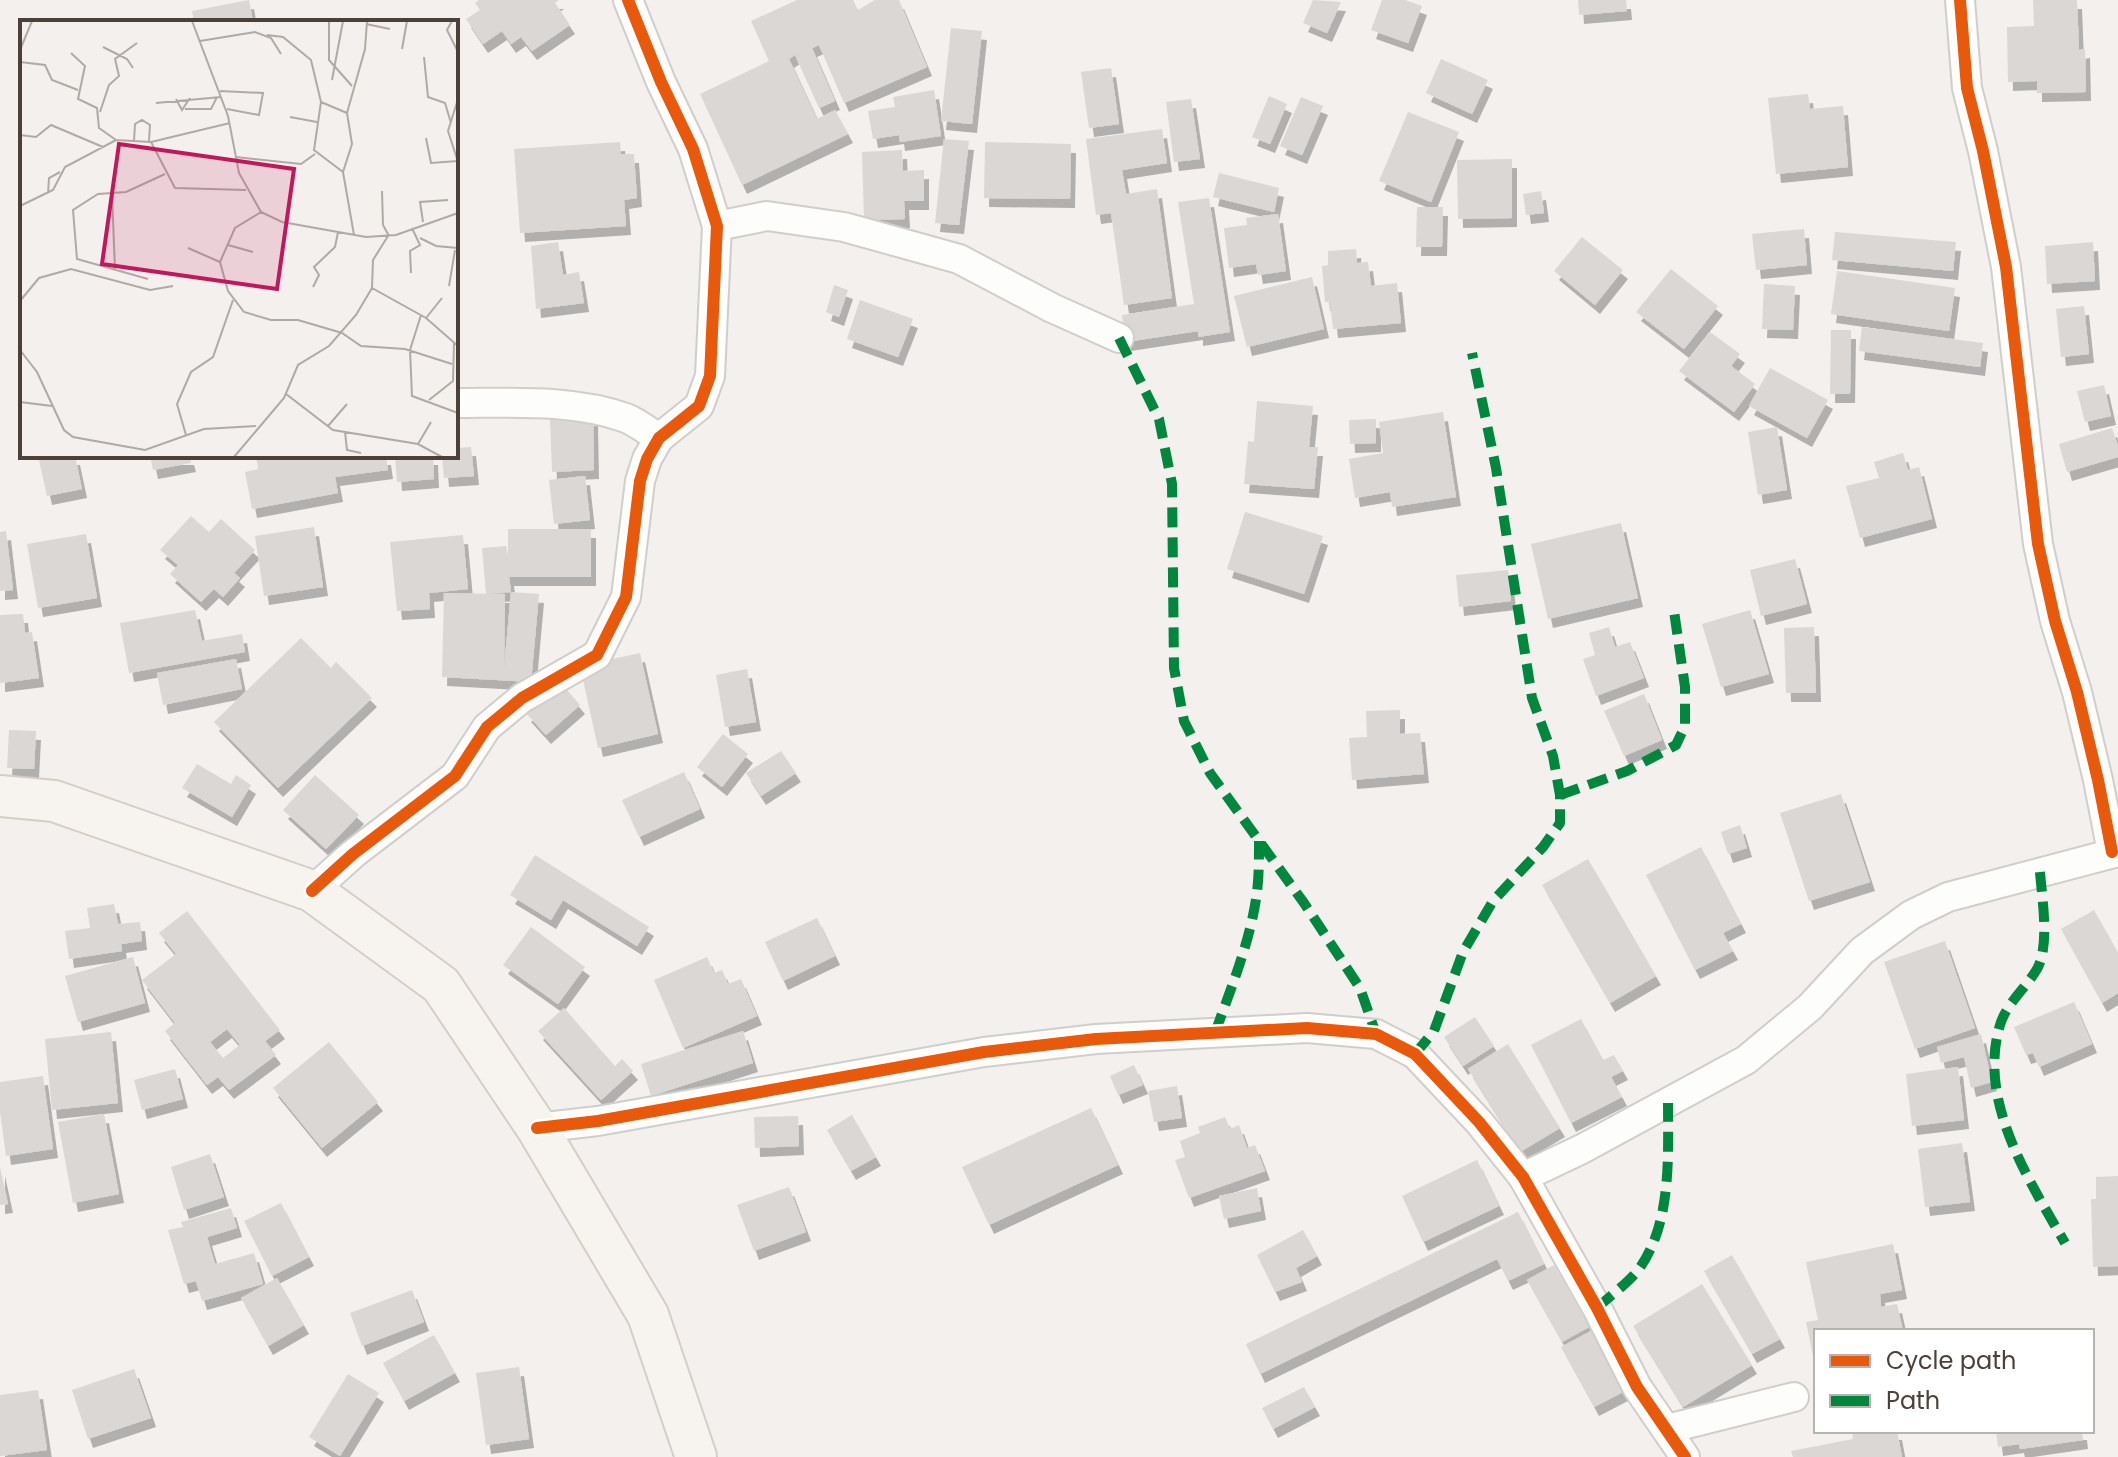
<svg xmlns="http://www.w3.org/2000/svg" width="2118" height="1457" viewBox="0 0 2118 1457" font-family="Poppins,sans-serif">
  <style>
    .building { fill: #dbd7d4; fill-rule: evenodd; filter: url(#shadow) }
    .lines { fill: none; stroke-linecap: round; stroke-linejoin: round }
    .street-casing { stroke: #d1ceca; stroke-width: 32 }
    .secondary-casing { stroke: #d4cec5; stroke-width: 44 }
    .street { stroke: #fdfdfc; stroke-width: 28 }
    .secondary { stroke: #f7f4f0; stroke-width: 40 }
    .quiet { stroke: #00873e; stroke-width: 10; stroke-dasharray: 20 10; stroke-linecap: butt }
    .cycleway-casing { stroke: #fff; stroke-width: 17 }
    .cycleway { stroke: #e8590c; stroke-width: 12 }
    .inset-road { fill: none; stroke: #b0aaa5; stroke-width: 2 }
    .view { fill: #c2185b; fill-opacity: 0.15; stroke: #c2185b; stroke-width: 4 }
    .inset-edge { fill: none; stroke: #4b4138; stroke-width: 4 }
  </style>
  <defs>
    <filter id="shadow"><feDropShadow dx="5" dy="9" stdDeviation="0" flood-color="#0004"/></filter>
  </defs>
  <rect width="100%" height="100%" fill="#f3f0ed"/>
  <g class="building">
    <polygon points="249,0 253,22 194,22 192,11"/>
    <polygon points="479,0 559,0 555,3 570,25 532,51 521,37 511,44 502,31 483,44 466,19 480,10 475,3"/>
    <polygon points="797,0 853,0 858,10 875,0 899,0 927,67 844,103 819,45 812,48 835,101 819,108 795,55 789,59 817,119 835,110 848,134 742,185 700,94 769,61 751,21"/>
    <polygon points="1313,0 1341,2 1327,33 1303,23"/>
    <polygon points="1382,0 1405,0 1422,6 1408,43 1371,30"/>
    <polygon points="1578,0 1626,0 1627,11 1579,15"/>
    <polygon points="2033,0 2077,0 2079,50 2085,49 2086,92 2037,93 2037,81 2008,82 2007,27 2034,26"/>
    <polygon points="951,28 982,31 972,124 941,121"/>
    <polygon points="1441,59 1488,80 1472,114 1426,93"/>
    <polygon points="1111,68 1119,124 1089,128 1081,72"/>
    <polygon points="934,90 941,136 900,142 899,135 873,139 868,111 895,107 893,97"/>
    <polygon points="1808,94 1810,109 1843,106 1848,167 1776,174 1768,98"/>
    <polygon points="1269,96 1287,104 1270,144 1252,137"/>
    <polygon points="1301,97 1323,106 1302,155 1280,146"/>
    <polygon points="1191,99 1200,159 1174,162 1166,102"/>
    <polygon points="1408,112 1459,132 1431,202 1379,181"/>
    <polygon points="1162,129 1167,163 1122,170 1126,194 1157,189 1172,298 1124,305 1111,213 1096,215 1086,139"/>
    <polygon points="944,139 969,141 959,225 935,223"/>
    <polygon points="620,142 621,154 634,154 637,198 624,200 626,226 520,233 514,149"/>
    <polygon points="985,142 1071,144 1070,199 984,198"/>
    <polygon points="902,150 903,171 924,170 924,201 904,201 905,219 864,220 862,152"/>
    <polygon points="1512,159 1512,218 1458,219 1457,160"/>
    <polygon points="1219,173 1279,188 1274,212 1213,197"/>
    <polygon points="1541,191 1544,213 1526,215 1523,194"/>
    <polygon points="1209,198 1230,332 1198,337 1198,331 1126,342 1122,315 1194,304 1178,202"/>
    <polygon points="1417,207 1443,207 1442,247 1416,247"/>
    <polygon points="1278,214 1286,271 1258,275 1256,264 1229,268 1224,228 1247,225 1246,218"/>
    <polygon points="1804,229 1807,265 1756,270 1752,234"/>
    <polygon points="1835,232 1956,242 1953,271 1832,260"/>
    <polygon points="1582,237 1623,270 1595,305 1554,271"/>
    <polygon points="558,242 563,275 579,272 584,303 536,309 531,246"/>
    <polygon points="2093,242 2095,281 2047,284 2045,246"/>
    <polygon points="1356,249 1357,263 1368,262 1371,286 1397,283 1401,323 1333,329 1330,302 1325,302 1322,266 1328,265 1328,251"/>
    <polygon points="1671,269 1718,306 1684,349 1636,312"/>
    <polygon points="1837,271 1955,288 1949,331 1831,314"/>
    <polygon points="1312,277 1324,329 1247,347 1234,296"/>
    <polygon points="1764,284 1795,286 1793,330 1762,329"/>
    <polygon points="834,285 848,290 839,317 826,312"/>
    <polygon points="860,300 913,319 898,357 847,339"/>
    <polygon points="2084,306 2089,354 2061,357 2056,309"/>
    <polygon points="1862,327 1983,343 1980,367 1859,351"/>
    <polygon points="1831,330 1851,330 1850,394 1830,394"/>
    <polygon points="1710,332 1740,354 1731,366 1755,384 1734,412 1679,371"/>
    <polygon points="1770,368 1828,400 1807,438 1749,406"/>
    <polygon points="2104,385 2111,416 2085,422 2077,391"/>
    <polygon points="1257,401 1313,406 1309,447 1318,447 1314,489 1244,484 1248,441 1254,442"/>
    <polygon points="1443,412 1456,497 1392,507 1390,492 1355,498 1349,459 1383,453 1379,422"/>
    <polygon points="593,417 594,470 552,472 550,418"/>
    <polygon points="1376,419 1376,443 1350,444 1349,420"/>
    <polygon points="1777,427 1787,490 1758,495 1748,432"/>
    <polygon points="2112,428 2118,446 2118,457 2067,472 2059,444"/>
    <polygon points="471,447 474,476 444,478 442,456 456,456 456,448"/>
    <polygon points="1903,453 1908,470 1919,467 1932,519 1860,538 1846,486 1879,478 1874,462"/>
    <polygon points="38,456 75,456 82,489 47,496"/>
    <polygon points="150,456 189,456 191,463 153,470"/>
    <polygon points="256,456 386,456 388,470 335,477 338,493 252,509 245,472 258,469"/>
    <polygon points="395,456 433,456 434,479 397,482"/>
    <polygon points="585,476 590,520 554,524 549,480"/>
    <polygon points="1245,512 1323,536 1304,594 1227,569"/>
    <polygon points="191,516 209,532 221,519 255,550 234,573 240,578 223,597 214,589 201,602 170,574 178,565 160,550"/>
    <polygon points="1621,523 1638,598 1548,619 1531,544"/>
    <polygon points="314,527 323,587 264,596 255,536"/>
    <polygon points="508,529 591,529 591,577 509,577 511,592 486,594 482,548 506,546 508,556"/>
    <polygon points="6,531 13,590 0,591 0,532"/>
    <polygon points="86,534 97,598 38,608 27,544"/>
    <polygon points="463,535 468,589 429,593 430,609 397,611 390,542"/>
    <polygon points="1795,559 1807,604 1761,616 1750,570"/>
    <polygon points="1508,570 1511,601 1459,607 1456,575"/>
    <polygon points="511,592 539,594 531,682 442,677 444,593 505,594 504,669"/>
    <polygon points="195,610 202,641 242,634 245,652 129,673 120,623"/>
    <polygon points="1750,610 1769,674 1721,687 1702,624"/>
    <polygon points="23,614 25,633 32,632 39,678 0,683 0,615"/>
    <polygon points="1609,627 1615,647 1630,642 1644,678 1596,696 1583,659 1595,655 1589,633"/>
    <polygon points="1814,627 1816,693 1786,693 1784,628"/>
    <polygon points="301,638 331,668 336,662 372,698 278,788 214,722"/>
    <polygon points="640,653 658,734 598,748 580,666"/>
    <polygon points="236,659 242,689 163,705 157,673"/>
    <polygon points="747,669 756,722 725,727 716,675"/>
    <polygon points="561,683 580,705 546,735 526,713"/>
    <polygon points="1644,694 1662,740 1624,756 1604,711"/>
    <polygon points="1400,710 1400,734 1420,733 1424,774 1352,780 1349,738 1367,737 1366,711"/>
    <polygon points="9,730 36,731 34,769 7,768"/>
    <polygon points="723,734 748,754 722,787 697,767"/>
    <polygon points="781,751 796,773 761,796 746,773"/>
    <polygon points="197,764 231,784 236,775 251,785 232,817 182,788"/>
    <polygon points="684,772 700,809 639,837 622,800"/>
    <polygon points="315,775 359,815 326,849 283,810"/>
    <polygon points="1841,794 1870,882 1809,901 1780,813"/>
    <polygon points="1740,825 1747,848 1728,854 1721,832"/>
    <polygon points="1701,847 1741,924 1723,933 1733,951 1695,970 1646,875"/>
    <polygon points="535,855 649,927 637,946 563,900 551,920 510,895"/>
    <polygon points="1588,859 1656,976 1610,1003 1542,885"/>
    <polygon points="114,904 118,924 140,922 142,941 121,944 122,951 69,959 65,931 90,928 87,908"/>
    <polygon points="2094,910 2118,953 2118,993 2102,1003 2061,929"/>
    <path d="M187,911l93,119 -15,11 11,14 -47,35 -11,-13 -11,8 -42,-54 10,-8 -33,-43 34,-26 -17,-21zM227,1029l13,16 -17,13 -13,-16z"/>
    <polygon points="817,918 835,956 783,981 765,942"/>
    <polygon points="531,927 585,967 558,1004 503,965"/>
    <polygon points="1945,941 1975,1028 1915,1049 1884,962"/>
    <polygon points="133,957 145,1003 78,1022 65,976"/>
    <polygon points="707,957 714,973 722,970 728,984 741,979 757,1016 683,1048 654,980"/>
    <polygon points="2074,1002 2092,1044 2039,1067 2033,1053 2026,1055 2014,1027"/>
    <polygon points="564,1008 615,1066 622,1059 633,1071 601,1100 538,1031"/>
    <polygon points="1475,1017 1494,1046 1463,1066 1444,1037"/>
    <polygon points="1581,1019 1603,1060 1614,1055 1623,1071 1611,1077 1622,1097 1571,1123 1531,1045"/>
    <polygon points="743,1031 753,1063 651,1096 641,1064"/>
    <polygon points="111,1032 118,1103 52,1110 45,1039"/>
    <polygon points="1981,1034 1992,1082 1971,1088 1964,1057 1941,1063 1937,1047"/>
    <polygon points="329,1042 378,1102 322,1148 273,1088"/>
    <polygon points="1508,1044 1560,1128 1520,1152 1468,1069"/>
    <polygon points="1134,1065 1143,1085 1118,1095 1110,1076"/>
    <polygon points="1958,1067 1964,1120 1912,1126 1906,1074"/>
    <polygon points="175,1069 183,1099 142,1110 134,1080"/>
    <polygon points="43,1076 53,1149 6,1156 0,1112 0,1082"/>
    <polygon points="1177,1086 1182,1118 1154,1122 1148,1091"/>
    <polygon points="1091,1108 1118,1165 989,1225 962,1167"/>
    <polygon points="104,1114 119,1194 73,1203 58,1122"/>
    <polygon points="852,1115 876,1157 851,1171 827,1130"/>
    <polygon points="798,1116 799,1146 755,1148 754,1117"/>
    <polygon points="1225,1117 1230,1129 1239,1125 1247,1148 1255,1145 1265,1171 1189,1198 1175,1160 1185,1157 1180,1141 1200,1133 1198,1127"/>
    <polygon points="1962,1143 1970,1202 1925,1207 1918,1149"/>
    <polygon points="210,1154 224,1197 184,1210 171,1167"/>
    <polygon points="1477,1160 1499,1206 1423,1242 1402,1196"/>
    <polygon points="0,1167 8,1204 0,1205"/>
    <polygon points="2118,1176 2118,1266 2093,1267 2091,1199 2096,1199 2096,1177"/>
    <polygon points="789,1187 806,1232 754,1251 737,1205"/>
    <polygon points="1257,1188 1261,1211 1224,1219 1219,1196"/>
    <polygon points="281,1203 309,1257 272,1276 244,1221"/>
    <polygon points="231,1208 237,1228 207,1237 215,1264 254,1253 263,1284 202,1301 196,1281 184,1284 168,1230 183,1227 181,1222"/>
    <polygon points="1518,1212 1544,1264 1508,1281 1497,1259 1260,1374 1246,1344"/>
    <polygon points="1303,1230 1317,1256 1296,1268 1302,1282 1275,1292 1257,1255"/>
    <polygon points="1893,1244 1902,1290 1880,1294 1881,1307 1897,1304 1903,1331 1816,1331 1815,1366 1806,1322 1818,1320 1806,1262"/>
    <polygon points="1732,1255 1780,1339 1752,1354 1704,1271"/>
    <polygon points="1554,1265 1589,1327 1562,1342 1527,1280"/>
    <polygon points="277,1278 304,1325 268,1346 241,1298"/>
    <polygon points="1702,1284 1752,1365 1683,1407 1633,1326"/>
    <polygon points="412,1290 424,1322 362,1346 350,1313"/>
    <polygon points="1591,1331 1623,1392 1594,1407 1561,1347"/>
    <polygon points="434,1335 455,1373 404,1401 383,1363"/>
    <polygon points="519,1367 529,1439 486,1445 476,1373"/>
    <polygon points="134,1369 151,1418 88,1439 72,1390"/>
    <polygon points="348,1374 379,1393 340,1456 309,1437"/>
    <polygon points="1304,1387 1315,1407 1273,1429 1262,1408"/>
    <polygon points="38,1390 47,1450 0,1456 0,1395"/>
    <polygon points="1852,1431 1897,1431 1902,1457 1793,1457 1791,1451 1853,1439"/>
    <polygon points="1996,1431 2082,1431 2083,1440 2020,1449 2019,1444 1998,1447"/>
  </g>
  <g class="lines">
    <defs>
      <g id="street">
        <polyline points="1960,0 1967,88 1983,151 2006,267 2038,544 2055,621 2077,692 2098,780 2112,852"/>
        <polyline points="717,226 767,216 844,227 959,259 1052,308 1119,338"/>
        <path d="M456,403c56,0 117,-4 170,15 12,5 23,14 33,20"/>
        <polyline points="312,891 353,854 455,776 487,727 522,698 597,655 626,597 640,481 647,459 659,438 699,406 710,376 717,226 693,149 661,82 628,0"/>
        <polyline points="537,1128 598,1121 984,1052 1096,1039 1307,1028 1376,1034 1415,1054 1479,1122 1523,1177 1597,1308 1637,1387 1685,1457"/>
        <polyline points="1523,1177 1582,1149 1746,1060 1810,1007 1862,951 1911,915 1948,897 2118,852"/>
        <polyline points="1667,1429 1794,1397"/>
      </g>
      <polyline id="secondary" points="0,796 54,801 312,891 441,985 537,1128 648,1315 696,1457"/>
    </defs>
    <use href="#street" class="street-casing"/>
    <use href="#secondary" class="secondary-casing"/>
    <use href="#street" class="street"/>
    <use href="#secondary" class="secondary"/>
    <g class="quiet">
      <polyline points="1119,338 1159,419 1172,484 1174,668 1184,721 1210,773 1304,903 1360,988 1376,1034"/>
      <polyline points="1560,795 1627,771 1676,745 1685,726 1685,687 1674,611"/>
      <path d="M2040,872c2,26 10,74 -3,97 -11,19 -31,35 -37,56 -23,76 29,155 65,218"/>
      <path d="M1215,1033c16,-45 36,-93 42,-141 2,-16 2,-34 2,-51"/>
      <polyline points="1415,1054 1434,1031 1463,952 1493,901 1543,847 1560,823 1560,795 1553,756 1532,698 1496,468 1472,353"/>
      <path d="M1597,1308c14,-13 31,-25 42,-39 33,-46 29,-112 29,-166"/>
    </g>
    <defs>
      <g id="cycleway">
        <polyline points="1960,0 1967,88 1983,151 2006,267 2038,544 2055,621 2077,692 2098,780 2112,852"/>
        <polyline points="312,891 353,854 455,776 487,727 522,698 597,655 626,597 640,481 647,459 659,438 699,406 710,376 717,226 693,149 661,82 628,0"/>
        <polyline points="537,1128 598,1121 984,1052 1096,1039 1307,1028 1376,1034 1415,1054 1479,1122 1523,1177 1597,1308 1637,1387 1685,1457"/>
      </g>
    </defs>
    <use href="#cycleway" class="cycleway-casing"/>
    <use href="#cycleway" class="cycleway"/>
  </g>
  <g transform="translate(20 20)">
    <rect width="438" height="438" fill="#f3f0ed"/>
    <path class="inset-road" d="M172,1l36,95 11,57 22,39 21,10 84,15 30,-2 62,-22M309,1v39l23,26M432,1l-5,9 11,22M346,4l24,5M247,15l16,2 28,23 10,42 -7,48 29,22 11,63M180,21l55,-9 16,6 10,16M83,27l24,12 6,9M382,29l5,-28M0,30l12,-29M51,33l14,13 -7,33 19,9 2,20 17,12M404,37l4,40 17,6 6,20M0,42l25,3 7,15 26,10M312,60l11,-59M200,71l43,2 -4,22 -32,-6M156,79l6,11 8,-12M438,79l-10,32 10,31M301,82l26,11M136,83l65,-6M165,89h26l6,-12M80,92l9,-27 10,-9 -4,-17 22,-16M270,97l27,5M0,115l16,2 15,-12 52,22M406,118l5,25 27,-2M114,121l1,-17 7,-4 8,5 -1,16M131,122l79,-19M216,137l65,7 14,-10M323,152l9,-28 -5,-31 18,-64 2,-28M362,171l1,34 6,11M28,174l1,-16 11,-6M92,174l3,76M0,186l33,-16 12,-23 51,-27 35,2 24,46 71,2M241,192l-26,16 -15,34 8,29 16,21 27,8h27l44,13 19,13 44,3 47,15M403,202l-3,-20 28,-2M400,218l16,8 22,2M208,225l25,7M168,228l32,14M391,253l-1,-22 10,-6 -8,-17M128,259l-71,-20 -4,-49 25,-16 28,-2 39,-18M429,266l6,-36M293,267l6,-12 -5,-8 21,-20 3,-15M352,268l54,30 32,28M0,281l19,-23 32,-9 79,21 23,-4M406,298l16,-20M0,330l17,22 27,58 9,7 72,13 59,-21 52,-3M390,330l2,46 46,17M390,330l11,-35M266,374l47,36 85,14 24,13M409,380l24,-19 1,-38M0,382l32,4M308,406l19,-22M325,412l2,18 14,3M166,415l-9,-31 14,-32 22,-15 20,-57M398,424l13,-22M214,437l50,-59 14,-33 31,-19 27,-31 16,-27 1,-28 15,-24"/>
    <path class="view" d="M99,124l175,25 -17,120 -175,-25z"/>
    <rect width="438" height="438" class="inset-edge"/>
  </g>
  <rect x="1814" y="1329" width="280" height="104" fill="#ffffff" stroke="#b7b3af" stroke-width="2"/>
  <rect x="1830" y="1355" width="40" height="12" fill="#e8590c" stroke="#b7b3af" stroke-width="2"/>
  <text x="1886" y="1369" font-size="24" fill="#4b4138">Cycle path</text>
  <rect x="1830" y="1395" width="40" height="12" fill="#00873e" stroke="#b7b3af" stroke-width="2"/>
  <text x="1886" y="1409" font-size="24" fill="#4b4138">Path</text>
</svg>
